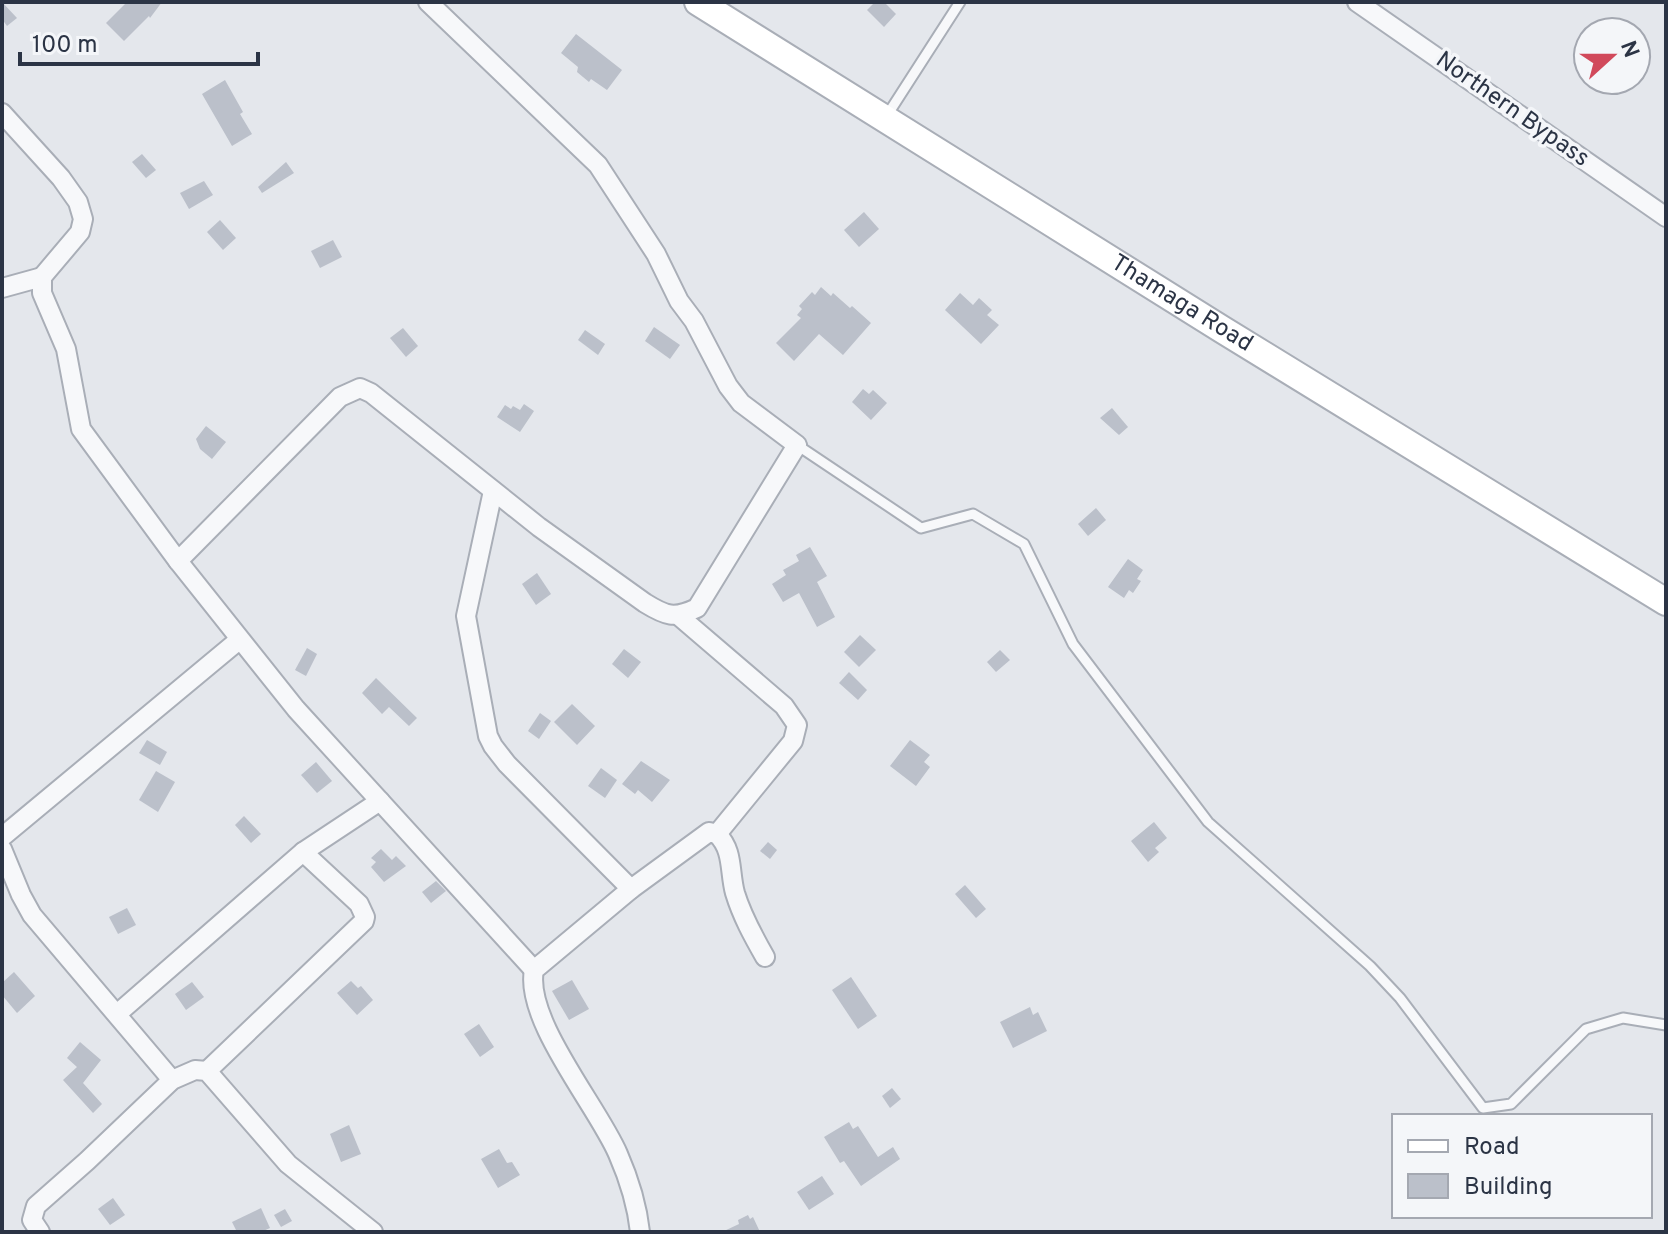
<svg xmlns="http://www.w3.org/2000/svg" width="1668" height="1234" viewBox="0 0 1668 1234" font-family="Overpass,sans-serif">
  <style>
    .building { fill: #bbc0ca }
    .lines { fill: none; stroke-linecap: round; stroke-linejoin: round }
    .lane-casing { stroke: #a9aeb7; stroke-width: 13 }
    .street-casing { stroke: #a9aeb7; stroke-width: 22 }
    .secondary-casing { stroke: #a9aeb7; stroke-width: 30 }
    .lane { stroke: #f7f8fa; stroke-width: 9 }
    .street { stroke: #f7f8fa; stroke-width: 18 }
    .secondary { stroke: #fff; stroke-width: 26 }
    .labels { text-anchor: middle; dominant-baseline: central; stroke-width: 7; stroke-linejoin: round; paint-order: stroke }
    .street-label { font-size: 24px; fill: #2b3445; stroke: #f4f6f9 }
  </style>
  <rect width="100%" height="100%" fill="#e4e7ec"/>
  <g class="building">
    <polygon points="2,2 17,18 7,26 2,19"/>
    <polygon points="127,2 162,2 150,18 149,16 124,41 106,23"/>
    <polygon points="875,2 884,2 896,14 884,27 867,10"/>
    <polygon points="576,34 622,70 607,90 591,79 589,82 577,72 578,67 561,53"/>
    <polygon points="225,80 243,112 240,114 252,134 232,146 202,94"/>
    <polygon points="142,154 156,170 146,178 132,162"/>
    <polygon points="286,162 294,173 262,193 258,187"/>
    <polygon points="204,181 213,195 189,209 180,193"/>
    <polygon points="864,212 879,229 859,247 844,230"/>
    <polygon points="220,220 236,238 223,250 207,232"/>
    <polygon points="333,240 342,257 320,268 311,251"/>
    <polygon points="821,287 831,296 833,293 850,308 852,306 871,323 843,355 819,334 794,361 776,343 801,318 797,315 802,309 799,306 812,292 815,295"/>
    <polygon points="960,293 973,305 979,298 992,310 987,315 999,325 981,344 945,310"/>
    <polygon points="654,327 680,345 670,359 645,341"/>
    <polygon points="403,328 418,346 406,357 390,338"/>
    <polygon points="585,330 605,344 598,355 578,340"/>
    <polygon points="863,389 869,394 873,390 887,403 871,420 852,402"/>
    <polygon points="524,404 534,411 520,432 497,417 505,405 511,409 513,406 520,410"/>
    <polygon points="1112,408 1128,427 1119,435 1100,418"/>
    <polygon points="206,426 226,442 212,459 200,449 196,439"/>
    <polygon points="1096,508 1106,520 1088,536 1078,524"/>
    <polygon points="810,547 827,576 817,582 835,617 817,627 799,593 783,602 772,584 786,575 783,570 799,561 796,555"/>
    <polygon points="1128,559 1143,570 1137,579 1141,581 1133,593 1129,590 1124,598 1108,587"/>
    <polygon points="537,573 551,594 536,605 522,584"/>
    <polygon points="860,635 876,650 859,667 844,652"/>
    <polygon points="307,648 317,654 306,676 295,670"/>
    <polygon points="624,649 641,662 628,678 612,664"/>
    <polygon points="1000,650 1010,660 996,672 987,662"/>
    <polygon points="849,672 867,690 858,700 839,683"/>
    <polygon points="376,678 417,718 409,726 389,707 382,714 362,693"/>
    <polygon points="572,704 595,726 577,745 554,722"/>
    <polygon points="540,713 551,721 539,739 528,731"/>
    <polygon points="147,740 167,752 160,765 139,753"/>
    <polygon points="910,740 930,755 924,762 930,767 916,786 890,766"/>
    <polygon points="641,761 670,780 652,802 638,790 635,794 622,784"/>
    <polygon points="316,762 332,781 317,793 301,775"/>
    <polygon points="601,768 617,780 605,798 588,786"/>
    <polygon points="156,771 175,782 158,812 139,800"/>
    <polygon points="244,816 261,834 251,843 235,825"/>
    <polygon points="1154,822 1167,838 1155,848 1159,852 1148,862 1131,841"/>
    <polygon points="768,842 777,850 770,859 760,851"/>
    <polygon points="381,849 392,860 396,856 406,866 384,882 371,867 376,862 371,858"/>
    <polygon points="436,881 446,891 431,903 422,892"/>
    <polygon points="965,885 986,909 976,918 955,894"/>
    <polygon points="127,908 136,925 118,934 109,917"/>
    <polygon points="14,972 35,996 17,1013 2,995 2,983"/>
    <polygon points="851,977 877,1016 858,1029 832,990"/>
    <polygon points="572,980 589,1009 569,1020 552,991"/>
    <polygon points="351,981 358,988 361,986 373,1000 357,1015 337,993"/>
    <polygon points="192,982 204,997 186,1010 175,994"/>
    <polygon points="1030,1007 1033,1015 1038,1012 1047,1031 1013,1048 1000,1022"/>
    <polygon points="479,1024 494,1047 480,1057 464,1034"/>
    <polygon points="80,1042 101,1060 83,1083 102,1104 93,1113 63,1080 77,1067 67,1058"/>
    <polygon points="892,1088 901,1099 890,1108 882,1096"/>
    <polygon points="849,1122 853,1129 858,1126 878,1157 893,1147 900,1159 861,1186 844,1161 840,1163 824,1137"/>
    <polygon points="349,1125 361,1154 341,1162 330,1134"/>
    <polygon points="499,1149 507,1163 512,1162 520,1175 498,1188 481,1159"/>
    <polygon points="822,1176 834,1194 809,1210 797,1192"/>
    <polygon points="113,1198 125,1215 110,1225 98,1209"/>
    <polygon points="261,1208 270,1228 261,1232 237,1232 232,1222"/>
    <polygon points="285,1209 292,1221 281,1227 274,1215"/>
    <polygon points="748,1215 750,1219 753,1217 760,1232 722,1232 739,1224 738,1220"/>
  </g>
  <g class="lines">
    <defs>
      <g id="lane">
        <polyline points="886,117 960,2"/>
        <polyline points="797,445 921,528 973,514 1024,544 1073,644 1208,822 1370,966 1400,998 1483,1108 1511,1104 1586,1029 1623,1018 1666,1025"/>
      </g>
      <g id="street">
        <polyline points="1357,2 1666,217"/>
        <polyline points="2,113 61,178 78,202 83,219 80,232 42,277 42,293 66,349 81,429 178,561 296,709 534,970"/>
        <polyline points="2,288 42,277"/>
        <polyline points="493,491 466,616 488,736 493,746 507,764 631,889"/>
        <path d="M178,561l162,-164 20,-9 11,5 168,134 106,76c21,13 29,16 52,5l100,-163 -56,-42 -13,-17 -34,-65 -15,-20 -23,-47 -58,-89 -170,-163"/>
        <path d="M717,834c17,17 12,37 18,59 7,23 18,43 30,64"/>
        <polyline points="2,837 239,640"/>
        <polyline points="2,849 21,895 32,915 172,1080"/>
        <polyline points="117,1014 303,852 380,801"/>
        <polyline points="207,1071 364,921 365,917 359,904 303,852"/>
        <polyline points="40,1232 32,1220 36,1206 87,1161 172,1080 195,1070 207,1071 288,1164 373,1232"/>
        <path d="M640,1232c-3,-27 -11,-53 -22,-78 -20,-47 -94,-134 -84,-184l97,-81 78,-57 8,2 76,-93 4,-16 -13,-19 -105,-90"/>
      </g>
      <g id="secondary">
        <path id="s1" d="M698,2l525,328 443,272"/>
      </g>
    </defs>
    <use href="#lane" class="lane-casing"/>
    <use href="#street" class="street-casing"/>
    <use href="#secondary" class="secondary-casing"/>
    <use href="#lane" class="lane"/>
    <use href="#street" class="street"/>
    <use href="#secondary" class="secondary"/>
  </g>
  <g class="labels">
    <g class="street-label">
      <text transform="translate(1512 110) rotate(35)">Northern Bypass</text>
      <text stroke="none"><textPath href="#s1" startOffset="570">Thamaga Road</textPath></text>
    </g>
  </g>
  <rect width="1668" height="1234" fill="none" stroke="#2b3445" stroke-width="8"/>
  <rect x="1392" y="1114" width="260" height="104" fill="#f4f6f9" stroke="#a4a8b1" stroke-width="2"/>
  <rect x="1408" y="1140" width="40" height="12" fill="#ffffff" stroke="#a4a8b1" stroke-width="2"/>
  <text x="1464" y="1154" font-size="24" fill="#2b3445">Road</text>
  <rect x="1408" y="1174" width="40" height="24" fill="#bbc0ca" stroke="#a4a8b1" stroke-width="2"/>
  <text x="1464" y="1194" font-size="24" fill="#2b3445">Building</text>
  <g transform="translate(1612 56) rotate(69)"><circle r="38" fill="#f4f6f9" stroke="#a4a8b1" stroke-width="2"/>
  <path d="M0-6L14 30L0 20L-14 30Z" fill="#d1495b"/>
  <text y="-12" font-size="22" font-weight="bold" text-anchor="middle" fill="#2b3445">N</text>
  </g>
  <path d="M20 52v12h238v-12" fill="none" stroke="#2b3445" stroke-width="4"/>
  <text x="32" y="52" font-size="24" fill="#2b3445" stroke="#f4f6f9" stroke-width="6" paint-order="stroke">100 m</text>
</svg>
